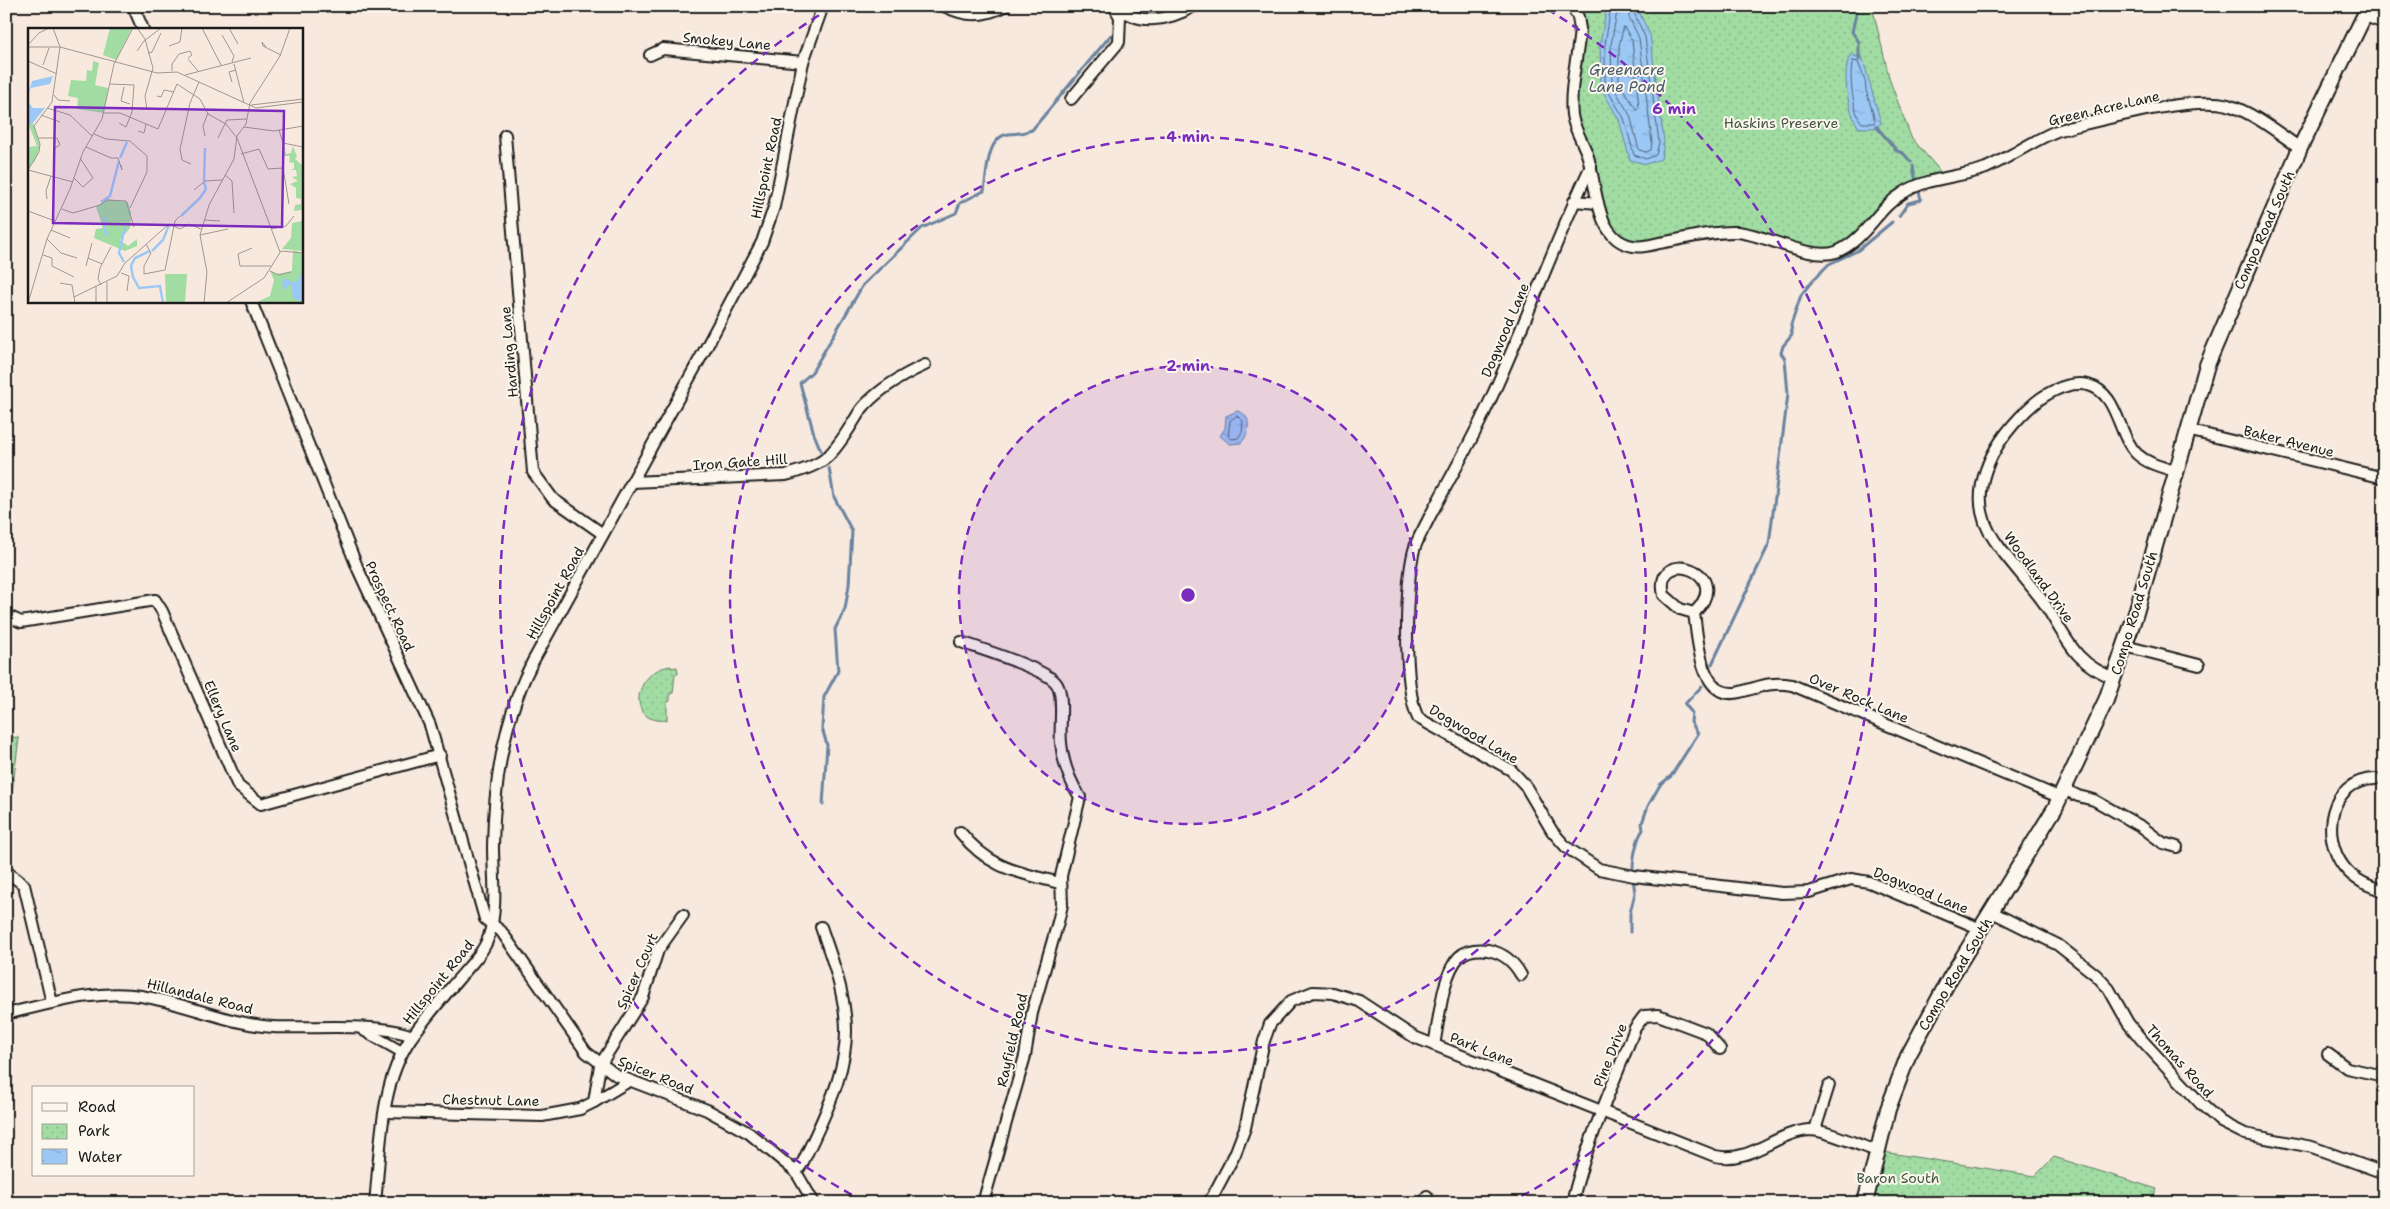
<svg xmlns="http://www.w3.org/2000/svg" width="2390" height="1209" viewBox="0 0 2390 1209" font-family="'Shantell Sans',sans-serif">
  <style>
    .forest { fill: url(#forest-firs); stroke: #5e7c60 }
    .park { fill: url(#park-dots); stroke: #5e7c60 }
    .water { fill: url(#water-ripples); stroke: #69839f }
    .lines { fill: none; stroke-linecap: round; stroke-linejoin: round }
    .shore { stroke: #4f6173; stroke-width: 1 }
    .stream { stroke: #69839f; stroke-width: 3 }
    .minor-casing { stroke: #1c1c1c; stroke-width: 14 }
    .major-casing { stroke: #1c1c1c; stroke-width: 18 }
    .minor { stroke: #fbf7ec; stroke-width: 10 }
    .major { stroke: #fbf7ec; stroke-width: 14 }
    .ring { fill: none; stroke: #7b2cbf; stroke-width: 2.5; stroke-dasharray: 9 6 }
    .labels { text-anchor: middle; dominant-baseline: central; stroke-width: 4; stroke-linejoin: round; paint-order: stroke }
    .street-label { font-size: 14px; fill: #1c1c1c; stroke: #fbf7ec }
    .park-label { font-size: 14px; fill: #445644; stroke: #fbf7ec }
    .water-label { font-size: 15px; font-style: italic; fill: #495868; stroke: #fbf7ec }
    .inset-river { fill: none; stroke: #9cc8f6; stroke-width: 2.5 }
    .inset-road { fill: none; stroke: #a09791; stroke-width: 1 }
    .view { fill: #7b2cbf; fill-opacity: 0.15; stroke: #7b2cbf; stroke-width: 2.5 }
    .inset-edge { fill: none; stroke: #1c1c1c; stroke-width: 2.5 }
    .centre { fill: #7b2cbf; stroke: #fbf7ec; stroke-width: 2.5 }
    .ring-label { font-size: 15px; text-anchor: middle; font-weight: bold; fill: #7b2cbf; stroke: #fbf7ec; stroke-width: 4; stroke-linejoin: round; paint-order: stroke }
  </style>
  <defs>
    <pattern id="forest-firs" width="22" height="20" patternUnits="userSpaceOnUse" patternTransform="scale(1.25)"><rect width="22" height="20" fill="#a1dca3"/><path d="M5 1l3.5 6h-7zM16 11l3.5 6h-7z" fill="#8abc8c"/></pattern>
    <pattern id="park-dots" width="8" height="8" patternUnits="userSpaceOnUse" patternTransform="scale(1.25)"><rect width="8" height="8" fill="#a1dca3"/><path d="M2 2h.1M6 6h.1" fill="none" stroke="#8abc8c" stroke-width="1.8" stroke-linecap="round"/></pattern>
    <pattern id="water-ripples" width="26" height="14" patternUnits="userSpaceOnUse" patternTransform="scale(1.25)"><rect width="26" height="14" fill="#9cc8f6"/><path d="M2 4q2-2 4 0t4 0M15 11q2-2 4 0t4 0" fill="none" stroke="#86abd2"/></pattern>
  </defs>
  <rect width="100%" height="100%" fill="#f8e9df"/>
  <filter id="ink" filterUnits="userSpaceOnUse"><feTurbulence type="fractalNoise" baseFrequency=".02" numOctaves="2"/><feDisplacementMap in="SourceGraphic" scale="10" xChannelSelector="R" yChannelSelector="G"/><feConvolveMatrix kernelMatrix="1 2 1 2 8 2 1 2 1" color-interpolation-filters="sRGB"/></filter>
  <g filter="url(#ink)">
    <polygon class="forest" points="6,736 19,738 6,839"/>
    <g class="park">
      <polygon points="1579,6 1872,6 1890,81 1911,137 1946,178 1894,199 1834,252 1739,232 1642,246 1614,237 1575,126"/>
      <path d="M671,666v2l6,-1 1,7h-3l-2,19h-3v8l-3,1v18c-41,5 -35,-49 4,-54z"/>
      <polygon points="1877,1151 2035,1176 2054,1157 2157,1189 2151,1203 1869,1203"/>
    </g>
    <g class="water">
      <polygon points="1607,6 1640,6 1640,14 1650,35 1664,142 1661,159 1646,164 1630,160 1619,120 1601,88 1600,44"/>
      <path d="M1852,53l2,3h8l19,67 -4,5h-18c-11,-13 -19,-62 -7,-75z"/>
      <path d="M1237,411c16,3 13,23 4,32l-11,1 -10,-8 5,-8 1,-12z"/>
    </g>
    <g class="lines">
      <g class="shore">
        <polyline points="1611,6 1605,45 1605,86 1624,118 1634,155 1646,159 1656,155 1659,142 1645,37 1635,15 1635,6"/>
        <polyline points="1618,6 1611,45 1612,85 1630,115 1639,150 1646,152 1651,150 1652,142 1639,38 1629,17 1629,6"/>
        <polygon points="1624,27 1632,40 1639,107 1637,110 1619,83 1619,46"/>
        <path d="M1853,61l5,1 7,18 1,10 9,30 -1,3h-12c-9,-8 -14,-53 -9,-62z"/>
        <polygon points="1237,416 1243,421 1242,432 1238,438 1232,439 1228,436 1230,421"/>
      </g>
      <g class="stream">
        <polyline points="1858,6 1852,32 1859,42 1859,60"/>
        <polyline points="1135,8 1136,6"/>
        <polyline points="1876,126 1897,151 1903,153 1911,162"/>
        <polyline points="1913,166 1916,182"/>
        <polyline points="1899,216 1908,203 1921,200 1919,191"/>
        <path d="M823,456l-9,-22 -14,-51 12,-11 51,-87 59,-57 34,-15 4,-10 24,-12c3,-16 2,-55 25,-57 10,-1 12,0 23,-4l79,-95"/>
        <polyline points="1712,664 1769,544 1788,394 1785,359 1781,353 1783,346 1792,335 1791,325 1801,295 1813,280 1829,264 1857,251 1892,222"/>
        <polyline points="823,805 827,745 822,728 824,697 838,671 835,629 845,609 849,585 852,531 834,497 829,468"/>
        <path d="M1633,868c0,-9 4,-31 10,-38l-1,-7 6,-17 12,-21 11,-9 27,-42 -7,-12 1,-9 -7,-9 17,-18"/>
        <polyline points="1630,932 1630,913 1635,893 1633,879"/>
      </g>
      <defs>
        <g id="minor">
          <polyline points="133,6 143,29"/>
          <path d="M944,6c22,11 39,11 61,0"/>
          <path d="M1117,6c22,21 53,14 77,0"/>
          <path d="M1572,6l6,11 2,12c-2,26 -11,60 -8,86 2,15 12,28 16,42 9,28 7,83 45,89 8,2 18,-1 26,-3 25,-4 52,-12 78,-11 28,2 73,29 99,20 30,-12 40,-43 67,-59 24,-16 56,-15 83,-25 25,-11 47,-28 73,-38 39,-9 133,-35 169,-25 26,8 50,28 72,43"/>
          <polyline points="2365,16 2384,23"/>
          <polyline points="650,55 663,49 803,62"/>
          <polyline points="1071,99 1119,42 1120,17 1114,6"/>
          <polyline points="505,135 533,472 553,499 603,534"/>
          <path d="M1591,166c-41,85 -71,175 -113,260 -15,30 -32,60 -48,90 -5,11 -13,23 -16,34 -9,35 -11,137 4,168l93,52 14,15 27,46 14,16 33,22 35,7 148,17 27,-1 42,-13 18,3 112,47"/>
          <polyline points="1574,201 1598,203"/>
          <polyline points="251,301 358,569 430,725 485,919 501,931 586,1052 616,1075 707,1110 749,1133 796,1172 814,1203"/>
          <polyline points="2187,430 2384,478"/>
          <path d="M632,482l154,-7c37,-10 44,-16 64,-48 5,-7 9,-16 15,-22 17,-18 38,-30 60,-40"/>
          <path d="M1694,613c43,-42 -42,-68 -30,-18l16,14 14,4c4,25 5,89 46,79 20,-5 30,-11 52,-7l269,113"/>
          <polyline points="6,615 21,622 155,600 162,611 238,786 261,804 440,755"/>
          <path d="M961,642c19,7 85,27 95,41 9,11 3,45 5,60 2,20 8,37 19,54l-19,79 1,29 -4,17 -26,91 -7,43 -42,147"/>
          <polyline points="2125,646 2199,665"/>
          <path d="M2115,678c-41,-13 -49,-42 -71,-75 -15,-21 -34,-40 -49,-62 -33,-46 -3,-97 32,-131 14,-14 39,-30 61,-25 31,8 29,50 49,69 11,10 25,13 38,17"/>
          <path d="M2375,779c-46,1 -55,57 -31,88 11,14 25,19 40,24"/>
          <polyline points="2066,790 2078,796 2094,800 2142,827 2163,843 2177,847"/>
          <path d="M960,832c30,37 57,40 100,51"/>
          <polyline points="6,871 24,885 52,1003"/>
          <polyline points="1992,912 2058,945 2096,975 2109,989 2128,1023 2141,1039 2201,1104 2221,1122 2245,1134 2312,1147 2384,1173"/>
          <path d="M6,1014c43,-10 90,-25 135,-18 45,7 86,28 132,31 39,2 106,-5 139,9"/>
          <polyline points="363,1030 402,1052"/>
          <path d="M1434,1045c5,-23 8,-71 25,-88 8,-8 20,-8 29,-7 15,3 26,12 33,25"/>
          <polyline points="2328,1054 2347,1068 2384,1076"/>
          <polyline points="594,1102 629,1081"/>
          <polyline points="385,1112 542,1116 580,1109 594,1102 600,1065 643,997 658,950 683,915"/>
          <polyline points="1815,1130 1829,1085"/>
          <path d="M796,1172l6,-8c21,-46 50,-97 43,-149 -3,-30 -14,-59 -24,-88"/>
          <path d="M375,1203c6,-54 4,-118 36,-165 15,-21 33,-42 50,-62 10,-12 23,-24 28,-40 9,-29 4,-59 4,-90 1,-62 10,-127 39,-183l175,-317 55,-104 12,-35 29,-145 20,-56"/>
          <path d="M1209,1203l26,-49 10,-26 19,-87 6,-17 21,-23 22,-9 20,1 26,8 55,36 301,119c36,8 60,-24 95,-26 16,0 50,16 67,21"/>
          <polyline points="1427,1203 1427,1196"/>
          <path d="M1572,1203c14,-60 41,-118 63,-175l9,-12 14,-1 48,18 14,16"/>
        </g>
        <polyline id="major" points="1865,1203 1888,1109 1908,1056 1950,978 2055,808 2106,700 2135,616 2207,365 2300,148 2369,6"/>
      </defs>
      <use href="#minor" class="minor-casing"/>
      <use href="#major" class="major-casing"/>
      <use href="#minor" class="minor"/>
      <use href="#major" class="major"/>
    </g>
  </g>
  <circle cx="1188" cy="595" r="229" fill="#7b2cbf" fill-opacity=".12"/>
  <g class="ring">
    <circle cx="1188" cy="595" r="229"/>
    <circle cx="1188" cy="595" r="458"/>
    <path d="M865 1202A687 687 0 0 1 829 9M1547 9A687 687 0 0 1 1511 1202"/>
  </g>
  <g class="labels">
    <g class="street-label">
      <text transform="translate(727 41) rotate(5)">Smokey Lane</text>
      <text transform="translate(2104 108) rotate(-13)">Green Acre Lane</text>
      <text transform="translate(766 168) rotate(-78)">Hillspoint Road</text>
      <text transform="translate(2264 230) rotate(-66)">Compo Road South</text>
      <text transform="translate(1505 330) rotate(-67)">Dogwood Lane</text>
      <text transform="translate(509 352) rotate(-95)">Harding Lane</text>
      <text transform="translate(2289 441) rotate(14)">Baker Avenue</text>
      <text transform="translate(740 462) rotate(-4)">Iron Gate Hill</text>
      <text transform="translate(2039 577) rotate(54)">Woodland Drive</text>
      <text transform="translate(555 593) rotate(-61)">Hillspoint Road</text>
      <text transform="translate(390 606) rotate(65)">Prospect Road</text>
      <text transform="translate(2134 613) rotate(-73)">Compo Road South</text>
      <text transform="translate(1859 698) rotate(23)">Over Rock Lane</text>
      <text transform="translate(223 716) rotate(67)">Ellery Lane</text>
      <text transform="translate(1474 734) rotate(31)">Dogwood Lane</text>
      <text transform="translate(1921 890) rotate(22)">Dogwood Lane</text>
      <text transform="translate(637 971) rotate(-66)">Spicer Court</text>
      <text transform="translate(1955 974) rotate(-59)">Compo Road South</text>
      <text transform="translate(438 982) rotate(-51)">Hillspoint Road</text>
      <text transform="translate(200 996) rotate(14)">Hillandale Road</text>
      <text transform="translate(1012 1040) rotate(-77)">Rayfield Road</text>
      <text transform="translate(1482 1049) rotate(22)">Park Lane</text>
      <text transform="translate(1610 1055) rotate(-68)">Pine Drive</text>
      <text transform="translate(2180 1061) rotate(48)">Thomas Road</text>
      <text transform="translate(656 1075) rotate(22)">Spicer Road</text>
      <text transform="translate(491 1100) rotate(1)">Chestnut Lane</text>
    </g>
    <g class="park-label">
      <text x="1781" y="123">Haskins Preserve</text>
      <text x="1898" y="1178">Baron South</text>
    </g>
    <g class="water-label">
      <text x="1627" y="70">Greenacre<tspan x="1627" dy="17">Lane Pond</tspan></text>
    </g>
  </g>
  <g transform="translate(28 28)">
    <rect width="275" height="275" fill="#f8e9df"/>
    <path d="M256,117l2,9 5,-1 2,-7 4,11 -2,2 7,6 1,49 -1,-4 -8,1 1,-6 6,-1v-5l-5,-1v-10l-6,-4 8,-3 -6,-4 5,-1 -1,-6h-6l4,-1v-6l-5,-1 1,-6h-8zM275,193v30l-21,-2 9,-11 1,-15z" fill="#a1dca3"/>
    <path d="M137,246h22l-2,29h-19z" fill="#a1dca3"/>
    <path d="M82,0h22l-16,32 -13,-5zM65,33l6,2 -4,22 13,3 -4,25 -27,-4 1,-11 -10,-2 3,-16 15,1 1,-11 5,1zM0,95l6,1 6,23 -5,14 -7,8v-22l9,-1zM79,171l21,3 3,11 -1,15 -10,12 8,6 9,-7v7l-12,5 -31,-13 2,-9 7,-1 -7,-21zM265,222l10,3v50h-48l15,-7 4,-16 -4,-9 7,3 15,-3z" fill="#a1dca3"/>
    <path d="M25,48l-3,8 -19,4 -3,7 4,-14zM0,74l5,6h12l-13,16 -4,-1zM275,241v31l-1,2 -9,-4 -2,-14 -7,6 -2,-7 1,-5 13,5z" fill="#9cc8f6"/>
    <path class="inset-river" d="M92,130l7,-16M176,153l1,-33M73,174l9,-6 9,-35M153,188l19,-18 6,-9 -2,-7M76,189v12l4,7M122,223l-15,7 -4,8 2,11 6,11 21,-2 3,17M124,223l11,-11 6,-15M96,234l-5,-9 6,-26"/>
    <path class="inset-road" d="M25,0l7,19M109,0l8,11 8,29 -8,28 2,14M174,0l19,37M201,0l9,16M194,7l12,21 -2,6M0,17l11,-12 10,-5M141,18l11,-4 2,-14M0,19h32l97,26 20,-1 79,36 47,-6M238,19l-4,-5 1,4 18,9M109,23l7,-10 17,-13M120,25l4,-1 9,-19M160,31l10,12M0,33l29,13M206,36l10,39M15,37l6,-17M144,43v-7l7,-10 11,-3 2,4 -4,3M157,47l66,-17M204,54l-3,-10 7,-2M82,56l24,1 -2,27 -6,15 -7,-4M96,59l-3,14 9,3M26,67l4,5 12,1M129,68l4,1 3,-7 10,2M223,77l52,-6M19,80l23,7 22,21M76,85h16l38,16 19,-45 23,15 8,15 18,10 11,14 43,114M13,87l19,7M216,99l30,4 29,-5M251,102l4,13 20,4M110,103l6,2 2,-9M66,106l12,5 24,2 17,15v16l-17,36M177,108l-2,-10 5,-13M10,110h19l3,7 -5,3M190,110l9,-18 20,-1M58,119l25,11h7l4,12 -1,-5M213,126l18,-5 9,20 15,-1 6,36M163,136l-9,-4 -2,-11 10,-46 9,-21M0,142l11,-18 1,-8 -6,-18 18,-24 8,-55M0,142l45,12M197,147l7,6 2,32M46,150l9,9 10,-9 -13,-20M166,162l11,-9 17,-1M19,171l-1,-8 5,-15M34,181l11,4 27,-8 7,-5 19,1 8,26M0,183l27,10M177,192l15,1M243,201l15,-3 8,-10M23,202l19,8M172,207l28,-6M19,211l14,14 16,5M118,216l5,9 -7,13v8l21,-4 10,-49 5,-5M224,220l-14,6 2,12h31M15,227l9,3v8l22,11M60,230l14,6M58,238l6,-23M242,243l9,4 12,-3M93,245l8,3 -2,15M32,255l12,2 3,18M73,257l-3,-6 2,-11 11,-21M46,269l43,-21 8,-13 44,-39 11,5 9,-5 12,5M0,275l19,-64 23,-50 13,-37 19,-33 12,-55 19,-36M68,275v-17M79,275v-21M176,275l3,-31 -7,-37 9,-30 25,-46 3,-23 9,-12 4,-21 30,-47 10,-28M198,275l38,-25 17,-27 22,2"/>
    <path class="view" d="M27,79l229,4 -2,116 -229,-4z"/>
    <rect width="275" height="275" class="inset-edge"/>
  </g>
  <circle cx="1188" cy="595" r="8" class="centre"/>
  <g class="ring-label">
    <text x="1674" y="114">6 min</text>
    <text x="1188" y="142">4 min</text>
    <text x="1188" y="371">2 min</text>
  </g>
  <rect width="2390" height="1209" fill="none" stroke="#fbf7ec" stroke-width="25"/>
  <rect x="12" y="12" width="2365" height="1184" fill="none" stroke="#1c1c1c" stroke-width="2" filter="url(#ink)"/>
  <rect x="32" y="1086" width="162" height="90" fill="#fbf7ec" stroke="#a29f99"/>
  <rect x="42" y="1103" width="25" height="8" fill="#fbf7ec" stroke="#a29f99"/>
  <text x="78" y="1112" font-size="15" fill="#1c1c1c">Road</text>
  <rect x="42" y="1124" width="25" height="15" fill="url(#park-dots)" stroke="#a29f99"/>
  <text x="78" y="1136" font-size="15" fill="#1c1c1c">Park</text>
  <rect x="42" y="1149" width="25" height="15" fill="url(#water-ripples)" stroke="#a29f99"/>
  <text x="78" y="1162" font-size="15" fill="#1c1c1c">Water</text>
</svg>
